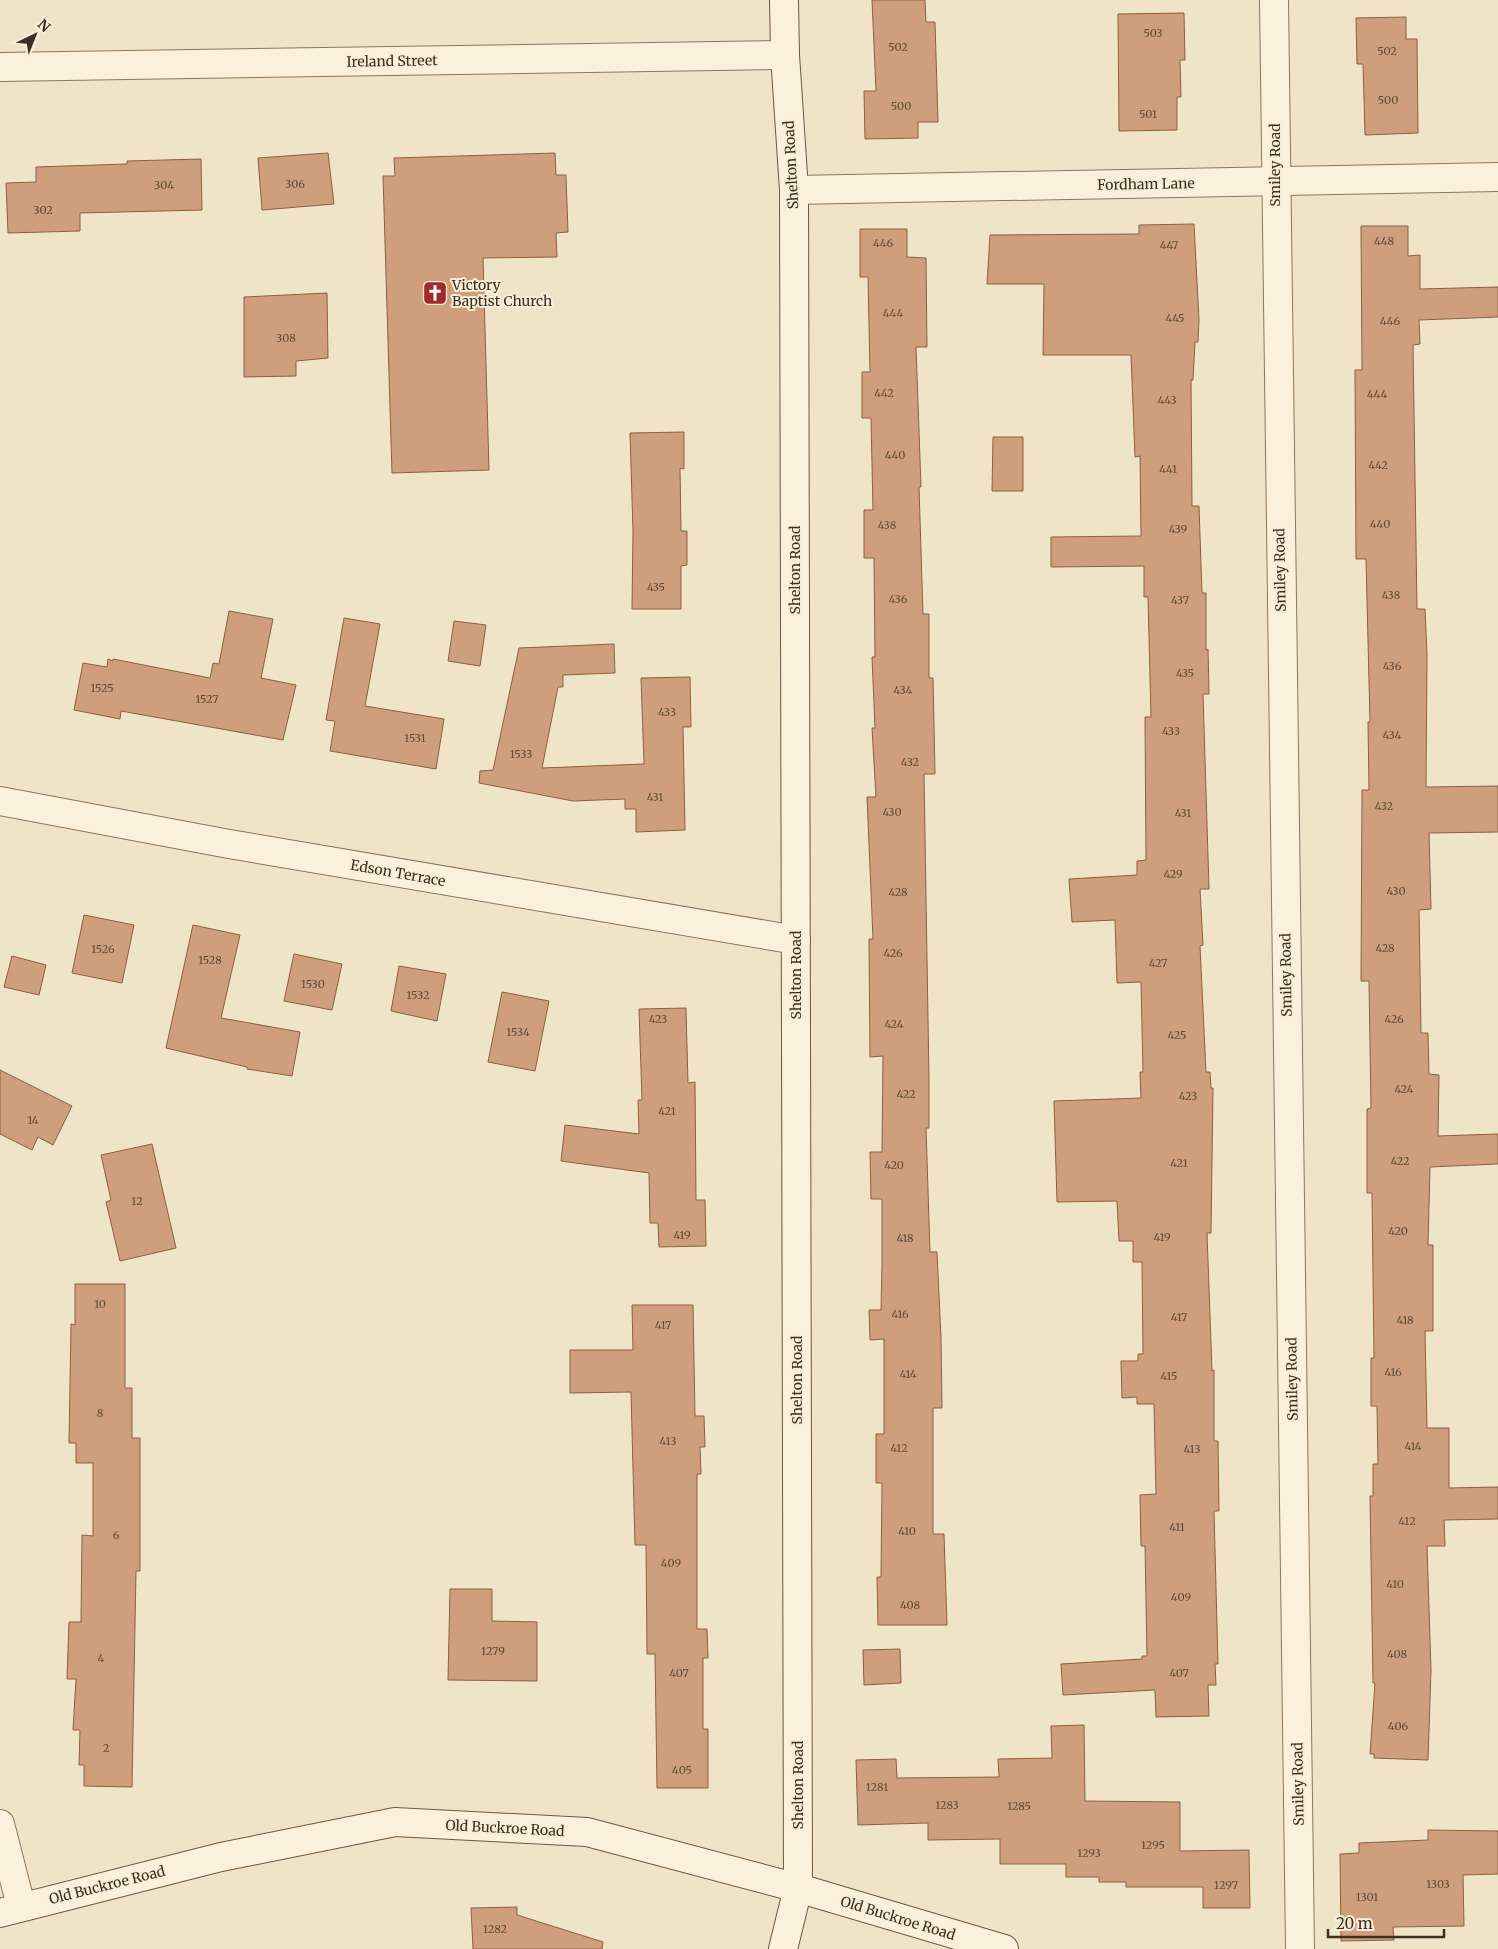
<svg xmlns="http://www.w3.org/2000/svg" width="1498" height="1949" viewBox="0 0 1498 1949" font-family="Merriweather,serif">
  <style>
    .building { fill: #cf9f7d; stroke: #8d5f41 }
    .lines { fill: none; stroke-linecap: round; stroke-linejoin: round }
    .street-casing { stroke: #8d765c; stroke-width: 30 }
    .secondary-casing { stroke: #6f573f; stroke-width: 30 }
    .street { stroke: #faf1dc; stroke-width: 28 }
    .secondary { stroke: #faf1dc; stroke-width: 28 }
    .labels { text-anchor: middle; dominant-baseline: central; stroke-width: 4; stroke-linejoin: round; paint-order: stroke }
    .number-label { font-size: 11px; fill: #624a37 }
    .street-label { font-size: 14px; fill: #3d2e20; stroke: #f7eed8 }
    .poi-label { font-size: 14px; fill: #3d2e20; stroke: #f7eed8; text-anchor: start }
  </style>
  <rect width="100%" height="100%" fill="#f0e4c8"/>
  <g class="building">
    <polygon points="872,0 925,0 926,22 935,22 938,122 918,122 918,138 865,139 864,91 876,91"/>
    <polygon points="1184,13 1185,60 1180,60 1181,97 1177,97 1177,130 1119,131 1118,14"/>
    <polygon points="1406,17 1406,39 1417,39 1418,133 1365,135 1363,64 1357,64 1356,18"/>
    <polygon points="328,153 334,204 262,210 258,158"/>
    <polygon points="555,153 556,175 566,175 568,232 556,233 557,257 483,258 489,470 392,473 383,176 395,176 394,158"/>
    <polygon points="201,159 202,210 80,213 80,231 8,233 6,183 36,182 36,167 127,164 127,161"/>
    <polygon points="1194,224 1199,320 1198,342 1195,342 1193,380 1191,380 1192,506 1199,506 1202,593 1206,593 1206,650 1208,649 1209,694 1203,694 1209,889 1200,889 1203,945 1200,946 1206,1072 1210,1072 1211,1088 1213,1088 1211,1233 1207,1233 1212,1371 1214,1370 1214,1441 1218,1441 1219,1511 1214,1511 1218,1664 1215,1664 1216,1685 1208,1685 1209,1716 1156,1717 1155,1690 1063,1695 1061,1664 1142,1659 1142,1656 1147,1656 1145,1546 1141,1546 1140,1495 1156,1494 1154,1404 1137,1404 1137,1397 1122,1398 1121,1361 1138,1361 1138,1354 1143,1354 1142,1262 1133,1262 1133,1241 1119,1241 1117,1201 1057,1202 1054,1101 1141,1098 1140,1072 1143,1072 1141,982 1117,983 1115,920 1072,922 1069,879 1137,875 1137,861 1146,860 1145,717 1151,717 1148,597 1144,597 1144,566 1051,567 1051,537 1141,536 1140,456 1135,457 1131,355 1043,355 1044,284 987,284 990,235 1139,234 1139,225"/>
    <polygon points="1361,226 1408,226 1408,256 1420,255 1420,289 1498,287 1498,317 1419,320 1420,344 1413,345 1417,609 1425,609 1427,655 1426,787 1498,786 1498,832 1429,833 1431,909 1419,910 1421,1033 1428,1033 1429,1074 1439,1075 1438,1136 1498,1134 1498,1164 1430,1167 1428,1245 1433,1245 1433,1331 1425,1331 1427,1428 1449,1428 1449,1488 1498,1487 1498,1519 1444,1520 1445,1546 1427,1546 1431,1670 1428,1760 1374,1758 1374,1754 1370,1754 1375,1683 1373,1683 1370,1496 1373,1496 1373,1464 1378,1464 1377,1406 1371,1406 1371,1358 1374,1358 1372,1193 1367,1193 1367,1109 1371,1108 1369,981 1361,981 1362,790 1369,790 1368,722 1370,722 1366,559 1356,559 1355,370 1362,370"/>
    <polygon points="860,229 907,229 907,257 926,258 927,347 916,347 921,487 919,487 923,614 929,614 929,678 933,678 935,774 924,774 929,1080 929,1128 926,1128 930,1252 937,1252 941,1338 942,1408 933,1408 933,1534 944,1534 947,1625 878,1625 877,1577 881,1577 882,1483 876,1483 876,1434 884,1434 884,1339 870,1340 869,1310 881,1310 882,1264 882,1199 871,1199 870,1152 882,1152 883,1056 870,1057 869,939 873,939 867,797 876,797 872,728 875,728 872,657 875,657 874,558 864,558 864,510 873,510 871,418 862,418 862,372 870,372 868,277 860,277"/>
    <polygon points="327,293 328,358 296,361 296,376 244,377 244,297"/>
    <polygon points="684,432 684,469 680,468 681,531 687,531 687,565 681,566 681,609 632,609 633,531 630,433"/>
    <polygon points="993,437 1023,437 1023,491 992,491"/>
    <polygon points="229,611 273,619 261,678 296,685 283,740 121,711 120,719 74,710 83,663 107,667 108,659 113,661 113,659 210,678 213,663 219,664"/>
    <polygon points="344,618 380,624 365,706 444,719 436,769 330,751 335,721 326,720"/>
    <polygon points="454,621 486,625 480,666 448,661"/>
    <polygon points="614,644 615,673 563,675 563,687 558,687 542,768 644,764 641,678 690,677 691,727 683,727 685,830 636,832 636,809 625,809 625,799 573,801 479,783 480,771 493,770 519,648"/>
    <polygon points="84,915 134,925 122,983 72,973"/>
    <polygon points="193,925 240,935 221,1018 300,1032 292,1076 247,1069 247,1067 166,1048"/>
    <polygon points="294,954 342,964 332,1010 284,1001"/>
    <polygon points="12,956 46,965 39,995 4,987"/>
    <polygon points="399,966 446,974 437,1021 391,1011"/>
    <polygon points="502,992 549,1001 535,1071 488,1062"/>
    <polygon points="686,1008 688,1083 695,1082 696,1200 705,1200 706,1246 659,1247 658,1223 650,1223 649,1173 561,1161 565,1125 639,1134 638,1100 642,1100 639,1009"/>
    <polygon points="0,1070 72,1106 53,1145 38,1137 32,1150 0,1134"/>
    <polygon points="152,1144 176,1248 120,1261 106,1202 111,1200 101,1155"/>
    <polygon points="75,1284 125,1284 125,1388 132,1388 132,1438 140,1438 140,1571 136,1571 132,1787 84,1786 84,1765 79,1765 80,1730 73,1730 76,1679 67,1679 69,1622 81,1622 82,1535 93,1536 93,1463 76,1463 76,1443 69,1443 71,1324 75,1325"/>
    <polygon points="632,1305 693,1305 695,1416 704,1416 705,1447 700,1447 701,1474 697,1474 697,1629 707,1629 708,1658 703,1658 703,1729 708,1729 708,1788 657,1788 655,1654 647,1654 646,1545 635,1545 631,1392 570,1393 570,1350 633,1350"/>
    <polygon points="450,1589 492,1589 492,1621 537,1622 537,1681 448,1680"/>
    <polygon points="900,1649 901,1683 864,1685 863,1650"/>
    <polygon points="1084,1725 1085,1801 1180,1802 1180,1851 1249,1850 1250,1908 1203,1908 1203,1887 1126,1887 1126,1882 1099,1882 1099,1877 1066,1877 1066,1864 1000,1864 1000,1839 928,1840 928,1823 858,1825 856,1760 896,1759 897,1778 999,1777 998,1759 1052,1758 1051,1726"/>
    <polygon points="1428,1830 1498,1831 1498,1874 1463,1875 1464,1926 1393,1927 1394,1940 1341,1941 1340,1854 1359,1853 1359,1843 1428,1840"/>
    <polygon points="517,1907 517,1915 603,1942 602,1949 473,1949 471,1908"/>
  </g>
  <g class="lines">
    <defs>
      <g id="street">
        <polyline points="1274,0 1300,1949"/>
        <polyline points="0,67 785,55"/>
        <polyline points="794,190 1498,177"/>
        <polyline points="0,801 229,844 796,940"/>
        <polyline points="0,1824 21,1906"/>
      </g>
      <g id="secondary">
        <polyline points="0,1913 221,1857 395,1822 587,1832 798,1888 1004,1949"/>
        <polyline points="783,1949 798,1888 794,190 785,55 784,0"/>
      </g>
    </defs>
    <use href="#street" class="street-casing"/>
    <use href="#secondary" class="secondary-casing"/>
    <use href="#street" class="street"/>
    <use href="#secondary" class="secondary"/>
  </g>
  <defs>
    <symbol id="church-square" viewBox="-11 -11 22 22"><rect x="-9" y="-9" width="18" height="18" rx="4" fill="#9e2a2b" stroke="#f7eed8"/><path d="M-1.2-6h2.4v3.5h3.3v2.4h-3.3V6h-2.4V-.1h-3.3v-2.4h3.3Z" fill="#fff"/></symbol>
  </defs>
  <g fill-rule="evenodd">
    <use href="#church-square" x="421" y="279" width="28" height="28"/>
  </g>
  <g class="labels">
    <g class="number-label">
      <text x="1153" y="33">503</text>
      <text x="898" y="47">502</text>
      <text x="1387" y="51">502</text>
      <text x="1388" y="100">500</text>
      <text x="901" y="106">500</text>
      <text x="1148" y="114">501</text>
      <text x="295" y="184">306</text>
      <text x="164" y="185">304</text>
      <text x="43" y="210">302</text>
      <text x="1384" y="241">448</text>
      <text x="883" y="243">446</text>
      <text x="1169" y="245">447</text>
      <text x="893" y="313">444</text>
      <text x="1175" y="318">445</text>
      <text x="1390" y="321">446</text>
      <text x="286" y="338">308</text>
      <text x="884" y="393">442</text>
      <text x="1377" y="394">444</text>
      <text x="1167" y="400">443</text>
      <text x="895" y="455">440</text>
      <text x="1378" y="465">442</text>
      <text x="1168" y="469">441</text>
      <text x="1380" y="524">440</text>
      <text x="887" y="525">438</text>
      <text x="1178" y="529">439</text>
      <text x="656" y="587">435</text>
      <text x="1391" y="595">438</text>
      <text x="898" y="599">436</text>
      <text x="1180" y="600">437</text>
      <text x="1392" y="666">436</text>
      <text x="1185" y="673">435</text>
      <text x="102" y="688">1525</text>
      <text x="903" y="690">434</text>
      <text x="207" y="699">1527</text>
      <text x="667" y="712">433</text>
      <text x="1171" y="731">433</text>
      <text x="1392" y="735">434</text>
      <text x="415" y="738">1531</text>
      <text x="521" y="754">1533</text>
      <text x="910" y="762">432</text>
      <text x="655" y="797">431</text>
      <text x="1384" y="806">432</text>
      <text x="892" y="812">430</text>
      <text x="1183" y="813">431</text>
      <text x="1173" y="874">429</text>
      <text x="1396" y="891">430</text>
      <text x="898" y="892">428</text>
      <text x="1385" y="948">428</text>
      <text x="103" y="949">1526</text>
      <text x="893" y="953">426</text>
      <text x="210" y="960">1528</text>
      <text x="1158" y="963">427</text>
      <text x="313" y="984">1530</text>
      <text x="418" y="995">1532</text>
      <text x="658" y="1019">423</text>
      <text x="1394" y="1019">426</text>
      <text x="894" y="1024">424</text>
      <text x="518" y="1032">1534</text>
      <text x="1177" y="1035">425</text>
      <text x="1404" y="1089">424</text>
      <text x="906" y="1094">422</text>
      <text x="1188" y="1096">423</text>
      <text x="667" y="1111">421</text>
      <text x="33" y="1120">14</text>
      <text x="1400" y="1161">422</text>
      <text x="1179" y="1163">421</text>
      <text x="894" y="1165">420</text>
      <text x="137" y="1201">12</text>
      <text x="1398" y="1231">420</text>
      <text x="682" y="1235">419</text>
      <text x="1162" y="1237">419</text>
      <text x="905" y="1238">418</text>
      <text x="100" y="1304">10</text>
      <text x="900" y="1314">416</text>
      <text x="1179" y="1317">417</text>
      <text x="1405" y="1320">418</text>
      <text x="663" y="1325">417</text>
      <text x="1393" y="1372">416</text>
      <text x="908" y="1374">414</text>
      <text x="1169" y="1376">415</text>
      <text x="100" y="1413">8</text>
      <text x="668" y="1441">413</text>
      <text x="1413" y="1446">414</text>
      <text x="899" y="1448">412</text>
      <text x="1192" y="1449">413</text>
      <text x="1407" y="1521">412</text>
      <text x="1177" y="1527">411</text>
      <text x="907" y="1531">410</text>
      <text x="116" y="1535">6</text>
      <text x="671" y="1563">409</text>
      <text x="1395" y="1584">410</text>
      <text x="1181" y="1597">409</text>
      <text x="910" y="1605">408</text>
      <text x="493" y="1651">1279</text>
      <text x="1397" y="1654">408</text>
      <text x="101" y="1658">4</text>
      <text x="679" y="1673">407</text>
      <text x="1179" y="1673">407</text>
      <text x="1398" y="1726">406</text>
      <text x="106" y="1748">2</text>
      <text x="682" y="1770">405</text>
      <text x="877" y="1787">1281</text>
      <text x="947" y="1805">1283</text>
      <text x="1019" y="1806">1285</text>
      <text x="1153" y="1845">1295</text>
      <text x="1089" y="1853">1293</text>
      <text x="1438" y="1884">1303</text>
      <text x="1226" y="1885">1297</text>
      <text x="1367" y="1897">1301</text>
      <text x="495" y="1929">1282</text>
    </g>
    <g class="street-label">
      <text transform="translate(392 61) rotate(-1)">Ireland Street</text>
      <text transform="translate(791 165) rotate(-93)">Shelton Road</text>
      <text transform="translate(1275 165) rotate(-90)">Smiley Road</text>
      <text transform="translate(1146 184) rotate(-1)">Fordham Lane</text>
      <text transform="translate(795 570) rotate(-90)">Shelton Road</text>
      <text transform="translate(1280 570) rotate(-91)">Smiley Road</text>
      <text transform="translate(398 873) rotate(10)">Edson Terrace</text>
      <text transform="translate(796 975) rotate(-90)">Shelton Road</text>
      <text transform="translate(1286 975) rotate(-91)">Smiley Road</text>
      <text transform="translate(1292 1379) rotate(-91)">Smiley Road</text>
      <text transform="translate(797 1380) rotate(-90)">Shelton Road</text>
      <text transform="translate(1298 1784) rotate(-91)">Smiley Road</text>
      <text transform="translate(798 1785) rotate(-90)">Shelton Road</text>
      <text transform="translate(505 1828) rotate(3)">Old Buckroe Road</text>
      <text transform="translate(107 1885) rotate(-14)">Old Buckroe Road</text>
      <text transform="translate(898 1918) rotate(17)">Old Buckroe Road</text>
    </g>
    <g class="poi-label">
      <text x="452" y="285">Victory<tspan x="452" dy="16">Baptist Church</tspan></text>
    </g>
  </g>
  <g transform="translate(35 35) rotate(43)" stroke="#f7eed8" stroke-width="4" paint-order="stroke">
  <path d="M0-4L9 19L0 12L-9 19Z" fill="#3d2e20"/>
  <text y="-8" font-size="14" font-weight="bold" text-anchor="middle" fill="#3d2e20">N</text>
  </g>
  <path d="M1328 1929v8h116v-8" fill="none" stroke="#3d2e20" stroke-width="2.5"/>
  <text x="1336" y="1929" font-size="15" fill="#3d2e20" stroke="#f7eed8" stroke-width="4" paint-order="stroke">20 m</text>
</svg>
